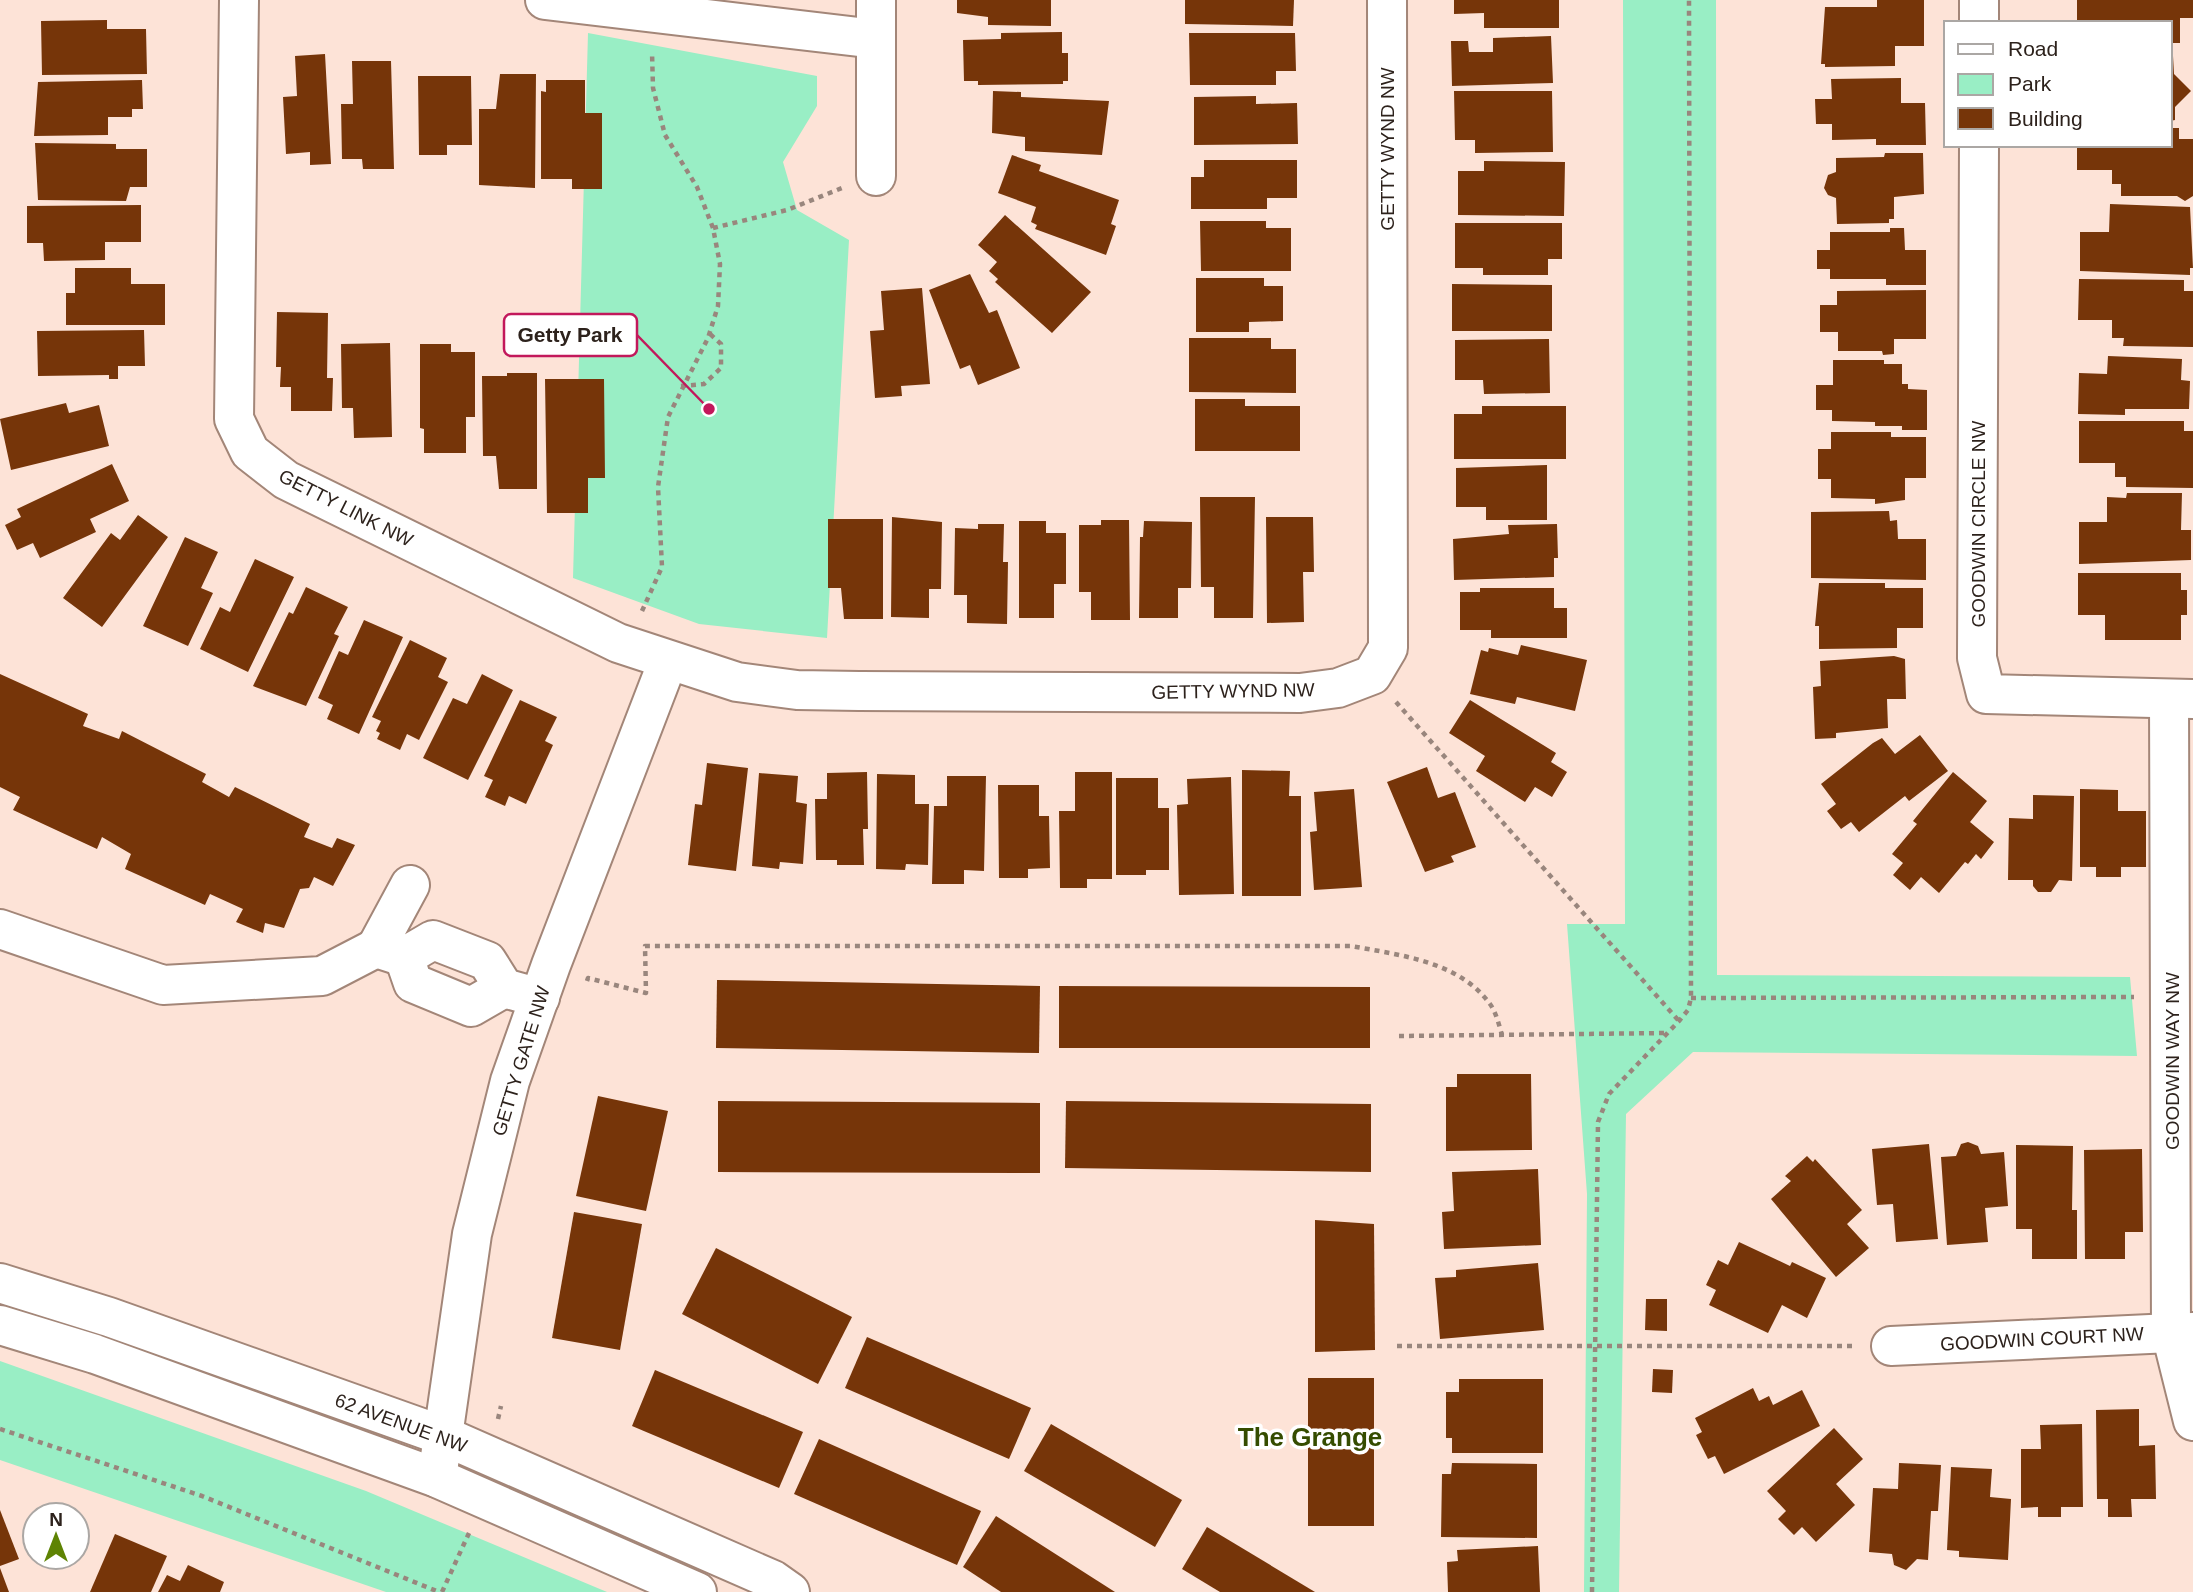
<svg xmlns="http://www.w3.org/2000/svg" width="2193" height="1592" viewBox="0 0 2193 1592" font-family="Arial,sans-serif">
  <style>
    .green { fill: #99eec5 }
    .building { fill: #763509 }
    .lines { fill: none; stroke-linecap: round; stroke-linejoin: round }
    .minor-casing { stroke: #a38678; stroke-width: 42 }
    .major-casing { stroke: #a38678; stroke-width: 42 }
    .path { stroke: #99867d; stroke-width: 4.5; stroke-dasharray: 5 5; stroke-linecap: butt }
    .minor { stroke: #fff; stroke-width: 38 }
    .major { stroke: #fff; stroke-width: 38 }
    .labels { text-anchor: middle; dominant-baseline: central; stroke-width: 7; stroke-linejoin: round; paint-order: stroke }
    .street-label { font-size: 19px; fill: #2d221c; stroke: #fff }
    .district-label { font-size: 26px; font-weight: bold; fill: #354c00; stroke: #fff }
    .leader { fill: none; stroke: #c2185b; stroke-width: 2.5 }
    .callout-dot { fill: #c2185b; stroke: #fff; stroke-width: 2.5 }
    .callout { fill: #fff; stroke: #c2185b; stroke-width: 2.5 }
    .callout-label { font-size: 21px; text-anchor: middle; font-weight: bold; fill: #2d221c }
  </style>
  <rect width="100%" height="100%" fill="#fde3d7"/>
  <g class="green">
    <polygon points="1623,0 1716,0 1717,975 2130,977 2137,1056 1693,1052 1626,1114 1619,1592 1584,1592 1587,1194 1567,924 1625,924"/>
    <polygon points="588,33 817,76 817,106 783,162 797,210 849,240 827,638 699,624 573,578"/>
    <polygon points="0,1361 366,1491 607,1592 386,1592 0,1460"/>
  </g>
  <g class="building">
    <polygon points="957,0 1051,0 1051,26 988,25 988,17 957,13"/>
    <polygon points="1185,0 1294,0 1293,26 1185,24"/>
    <polygon points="1454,0 1559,0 1559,28 1484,28 1484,13 1454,14"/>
    <polygon points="1877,0 1924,0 1924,46 1895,46 1895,66 1825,67 1825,64 1821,64 1825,7 1877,7"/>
    <polygon points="2077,0 2193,0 2193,18 2180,18 2180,43 2170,43 2170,23 2077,21"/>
    <polygon points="107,20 107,29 146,29 147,74 42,75 41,21"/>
    <polygon points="1062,32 1062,53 1068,53 1068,81 1063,81 1063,84 978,85 978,81 964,81 963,40 1001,39 1001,33"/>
    <polygon points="1189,33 1295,33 1296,71 1276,71 1276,85 1190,85"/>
    <polygon points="1551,36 1553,83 1452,86 1451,41 1468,41 1469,52 1493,52 1493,38"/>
    <polygon points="325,54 331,164 310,165 310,152 286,154 283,97 297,96 295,56"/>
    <polygon points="2170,56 2173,56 2174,74 2191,91 2175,107 2175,120 2170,121"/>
    <polygon points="352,61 391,61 394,169 363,169 362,159 342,159 341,104 353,104"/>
    <polygon points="500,74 536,74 535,188 479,185 479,109 496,109"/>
    <polygon points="418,76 471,76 472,145 447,145 447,155 419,155"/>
    <polygon points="1901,78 1901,103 1925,103 1926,145 1876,145 1876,139 1832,140 1832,124 1816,124 1815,99 1832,99 1831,79"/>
    <polygon points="142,80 143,109 132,109 132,117 108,117 108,135 34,136 38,82"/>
    <polygon points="546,80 585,80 585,113 602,113 602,189 572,189 572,179 541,179 541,91 546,92"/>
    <polygon points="993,91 1021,92 1021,97 1109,101 1102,155 1025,151 1025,137 992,133"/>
    <polygon points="1454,91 1552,91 1553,152 1475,153 1475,140 1455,140"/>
    <polygon points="1256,96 1256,104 1297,103 1298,144 1194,145 1194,97"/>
    <polygon points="2170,128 2179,128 2179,139 2193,139 2193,196 2185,201 2177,196 2121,196 2121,184 2112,184 2112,170 2077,170 2077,145 2170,145"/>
    <polygon points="35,143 116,144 116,149 147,149 147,187 130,187 126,201 38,200"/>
    <polygon points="1885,153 1923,153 1924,194 1894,197 1894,219 1889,219 1889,223 1837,224 1836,198 1828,195 1824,188 1828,175 1836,172 1836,158 1884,157"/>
    <polygon points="1012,155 1041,165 1039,171 1119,200 1111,224 1116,226 1106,255 1035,229 1037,225 1031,222 1036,207 998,193"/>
    <polygon points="1204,160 1297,160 1297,198 1267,198 1267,209 1191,209 1191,177 1204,177"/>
    <polygon points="1484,161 1565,162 1564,216 1458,215 1458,171 1484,171"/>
    <polygon points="2110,204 2190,207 2193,268 2190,268 2190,275 2080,271 2080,232 2109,232"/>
    <polygon points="141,205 141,242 105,242 105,260 44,261 43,243 27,243 27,206"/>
    <polygon points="1005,215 1091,292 1052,333 995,282 998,279 989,271 997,262 978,245"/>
    <polygon points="1200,221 1266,221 1266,228 1291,228 1291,271 1201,271"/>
    <polygon points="1455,223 1562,223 1562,259 1548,259 1548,275 1483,275 1483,268 1455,268"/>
    <polygon points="1890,228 1904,228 1905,250 1926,250 1926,285 1886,285 1886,279 1830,279 1830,269 1817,269 1817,250 1830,250 1830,232 1890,232"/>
    <polygon points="75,268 131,268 131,284 165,284 165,325 66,325 66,293 75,293"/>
    <polygon points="970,274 989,313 997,310 1020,368 978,385 970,365 960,369 929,290"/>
    <polygon points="1196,278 1264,278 1264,286 1283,286 1283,321 1249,322 1249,332 1196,332"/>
    <polygon points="2079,279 2184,280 2184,291 2193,291 2193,347 2123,346 2124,338 2112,338 2112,320 2078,320"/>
    <polygon points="1452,284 1552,285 1552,331 1452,331"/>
    <polygon points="922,288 930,384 901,386 902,396 875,398 870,331 884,330 881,291"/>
    <polygon points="1926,290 1926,339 1894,339 1894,354 1883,355 1882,351 1838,351 1838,332 1820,332 1820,305 1837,305 1837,291"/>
    <polygon points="277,312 328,313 327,378 333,378 332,411 291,411 291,387 280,387 281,367 276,367"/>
    <polygon points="144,330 145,366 118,366 118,379 109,379 109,375 38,376 37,331"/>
    <polygon points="1189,338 1271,338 1271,349 1296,349 1296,393 1189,392"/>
    <polygon points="1549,339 1550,393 1484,394 1483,380 1455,380 1455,340"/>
    <polygon points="390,343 392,437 354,438 353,408 342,408 341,344"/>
    <polygon points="420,344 451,344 451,352 475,352 475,417 466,417 466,453 424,453 424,429 420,428"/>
    <polygon points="2108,356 2182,359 2181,380 2190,381 2189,409 2125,409 2125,415 2078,414 2079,373 2107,374"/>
    <polygon points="1833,360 1884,360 1884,364 1902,364 1902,384 1908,384 1908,389 1927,390 1927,430 1902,430 1902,426 1875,426 1875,422 1832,421 1832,410 1816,410 1816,385 1833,385"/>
    <polygon points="507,373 537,373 537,489 499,489 496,456 483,456 482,376 507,376"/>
    <polygon points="545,379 604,379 605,478 588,478 588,513 547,513"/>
    <polygon points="1195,399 1245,399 1245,406 1300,406 1300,451 1195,451"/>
    <polygon points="66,403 69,413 99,405 109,446 11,470 0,419"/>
    <polygon points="1482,406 1566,406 1566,459 1454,459 1454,414 1482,414"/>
    <polygon points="2079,421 2184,421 2184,431 2193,431 2193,488 2126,487 2126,477 2115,477 2115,463 2079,463"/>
    <polygon points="1831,432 1891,432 1891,437 1926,437 1926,478 1905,478 1905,500 1875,504 1875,499 1831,498 1831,479 1818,479 1818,449 1831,449"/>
    <polygon points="112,464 129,501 90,519 96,532 40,558 33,543 17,550 5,525 21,517 17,509"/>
    <polygon points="1547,465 1547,520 1486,520 1486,507 1456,507 1456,468"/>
    <polygon points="2127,493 2182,493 2181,530 2191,530 2191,560 2079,564 2079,522 2107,522 2107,497 2126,498"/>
    <polygon points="1200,497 1255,497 1253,618 1214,618 1214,587 1201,587"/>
    <polygon points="1889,511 1890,521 1897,520 1898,539 1926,539 1926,580 1811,578 1811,512"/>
    <polygon points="138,515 168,537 102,627 63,598 111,533 120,540"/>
    <polygon points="892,517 942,522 941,589 929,589 929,618 891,617"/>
    <polygon points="1266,517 1313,517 1314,572 1303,572 1304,622 1267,623"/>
    <polygon points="828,519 883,519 883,619 844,619 841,588 828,588"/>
    <polygon points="1101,520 1129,520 1130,620 1091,620 1091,592 1079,592 1079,525 1101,525"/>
    <polygon points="1019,521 1046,521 1046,533 1066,533 1066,584 1054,584 1054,618 1019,618"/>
    <polygon points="1144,521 1192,522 1191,588 1178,588 1178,618 1139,618 1140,537 1143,537"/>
    <polygon points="978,524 1004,524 1003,562 1008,562 1007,624 967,623 967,595 954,595 955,528 978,529"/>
    <polygon points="1557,524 1558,558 1554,558 1554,577 1454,580 1453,539 1509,534 1508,525"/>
    <polygon points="185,537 218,552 201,588 213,593 188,646 143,626"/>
    <polygon points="255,559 294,577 248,672 200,649 220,607 230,612"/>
    <polygon points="2078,573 2181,573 2181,590 2187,590 2187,615 2181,615 2181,640 2105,640 2105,615 2078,615"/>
    <polygon points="1819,583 1885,583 1885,588 1923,588 1923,628 1897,628 1897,648 1819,649 1819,626 1815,626"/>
    <polygon points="306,587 348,607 334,634 339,636 306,706 253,686 289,612 293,614"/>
    <polygon points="1480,588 1554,588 1554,608 1567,608 1567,638 1491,638 1491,630 1460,630 1460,592 1480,592"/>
    <polygon points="364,620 403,637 359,734 327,719 333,705 318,698 339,651 348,655"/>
    <polygon points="410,640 447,658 438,677 448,682 419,740 407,734 400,750 377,739 380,733 376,731 381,721 372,717"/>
    <polygon points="1521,645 1587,660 1575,711 1517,697 1515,704 1470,694 1481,650 1488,652 1489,648 1518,655"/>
    <polygon points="1894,656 1905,659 1906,699 1887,699 1888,728 1836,733 1836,738 1815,739 1813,687 1821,686 1820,661"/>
    <polygon points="0,674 88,714 83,726 119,739 122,731 206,774 202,782 229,797 235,787 310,824 304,837 332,848 337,838 355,845 333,886 314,877 309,888 300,889 284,928 265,923 263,933 236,922 243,909 210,894 205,905 125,869 131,854 102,837 97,849 13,810 20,797 0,787"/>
    <polygon points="482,674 513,690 468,780 423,758 453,698 467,704"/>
    <polygon points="520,700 557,717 545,741 553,745 526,804 509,796 505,806 485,797 493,780 484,776"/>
    <polygon points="1470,700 1556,753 1551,762 1567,772 1552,797 1535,787 1525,802 1476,771 1485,756 1449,733"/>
    <polygon points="1920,735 1948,771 1909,801 1905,796 1859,832 1851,822 1841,829 1827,811 1836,804 1821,784 1873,743 1882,738 1895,754"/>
    <polygon points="707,763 748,768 736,871 688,865 695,804 702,805"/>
    <polygon points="1427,767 1438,798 1455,792 1476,847 1451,856 1454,862 1425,872 1387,782"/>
    <polygon points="1242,770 1290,771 1289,796 1301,796 1301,896 1242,896"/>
    <polygon points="867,772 868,829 863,829 864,865 837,865 837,860 816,860 815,799 827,799 827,773"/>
    <polygon points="1075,772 1112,772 1112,879 1087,879 1087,888 1060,888 1059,811 1075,811"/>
    <polygon points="1953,772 1987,801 1970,822 1994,842 1981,859 1976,854 1968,864 1965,862 1939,893 1921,877 1910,890 1893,875 1903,863 1892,854 1917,824 1913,821"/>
    <polygon points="759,773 798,776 796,802 807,804 803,864 780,862 779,869 752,866"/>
    <polygon points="877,774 915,775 915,804 929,804 928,865 906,864 905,870 876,869"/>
    <polygon points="947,776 986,776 984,871 964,870 964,884 932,884 934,806 947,806"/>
    <polygon points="1231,777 1234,894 1179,895 1177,805 1188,804 1187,779"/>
    <polygon points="1116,778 1158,778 1158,808 1169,808 1169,870 1146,870 1146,875 1116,875"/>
    <polygon points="998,785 1039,785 1039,816 1049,816 1050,868 1028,869 1028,878 999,878"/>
    <polygon points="1354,789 1362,887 1314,890 1310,832 1317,831 1314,792"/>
    <polygon points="2080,789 2118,790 2118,811 2146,811 2146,867 2121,867 2121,877 2096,877 2096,867 2080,867"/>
    <polygon points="2033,795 2074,796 2072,881 2059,880 2051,892 2038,892 2033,886 2033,880 2008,880 2009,818 2033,819"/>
    <polygon points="717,980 1040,986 1039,1053 716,1048"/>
    <polygon points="1059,986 1370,987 1370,1048 1059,1048"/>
    <polygon points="1457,1074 1531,1074 1532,1150 1446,1151 1446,1087 1457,1087"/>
    <polygon points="598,1096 668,1111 646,1211 576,1196"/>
    <polygon points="718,1101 1040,1103 1040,1173 718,1172"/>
    <polygon points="1066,1101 1371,1104 1371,1172 1065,1168"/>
    <polygon points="1968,1142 1978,1146 1981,1154 2004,1152 2008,1206 1985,1208 1988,1242 1947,1245 1941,1157 1956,1156 1961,1144"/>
    <polygon points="1929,1144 1938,1239 1896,1242 1893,1204 1877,1205 1872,1149"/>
    <polygon points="2016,1145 2073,1146 2072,1210 2077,1210 2077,1259 2032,1259 2032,1229 2016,1229"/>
    <polygon points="2142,1149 2143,1232 2125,1232 2125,1259 2085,1259 2084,1150"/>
    <polygon points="1807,1156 1813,1162 1815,1159 1862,1210 1847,1224 1869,1248 1836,1277 1771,1199 1791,1181 1785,1176"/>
    <polygon points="1538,1169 1541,1245 1444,1249 1442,1212 1454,1211 1452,1172"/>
    <polygon points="574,1212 642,1224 620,1350 552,1338"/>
    <polygon points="1315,1220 1374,1224 1375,1350 1315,1352"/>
    <polygon points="1739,1242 1790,1266 1792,1262 1826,1278 1807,1318 1782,1305 1768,1333 1709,1305 1716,1290 1706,1285 1718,1260 1728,1265"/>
    <polygon points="716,1248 852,1317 818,1384 682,1314"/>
    <polygon points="1538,1263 1544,1330 1440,1339 1435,1278 1456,1277 1456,1270"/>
    <polygon points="1646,1299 1667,1299 1667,1331 1645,1330"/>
    <polygon points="867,1337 1031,1408 1009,1459 845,1388"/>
    <polygon points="1653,1369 1673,1370 1672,1393 1652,1392"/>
    <polygon points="655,1370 803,1432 779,1488 632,1426"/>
    <rect x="1308" y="1378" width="66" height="148"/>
    <polygon points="1459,1379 1543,1379 1543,1453 1452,1453 1452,1438 1446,1438 1446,1392 1459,1392"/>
    <polygon points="1753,1388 1759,1401 1769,1396 1773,1405 1802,1390 1820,1426 1724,1474 1715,1456 1708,1459 1696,1435 1702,1432 1695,1418"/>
    <polygon points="2139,1409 2139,1446 2155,1445 2156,1499 2131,1499 2132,1517 2108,1517 2108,1499 2097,1499 2096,1410"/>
    <polygon points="1051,1424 1182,1500 1155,1547 1024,1471"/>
    <polygon points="2082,1424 2083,1507 2061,1507 2061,1517 2038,1517 2038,1507 2021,1508 2021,1449 2041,1449 2040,1425"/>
    <polygon points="1834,1428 1863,1459 1836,1484 1855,1505 1816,1542 1802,1527 1794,1535 1778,1519 1786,1511 1767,1491"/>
    <polygon points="819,1439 981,1511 957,1565 794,1494"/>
    <polygon points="1452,1463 1537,1464 1537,1538 1441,1537 1442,1474 1451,1474"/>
    <polygon points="1899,1463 1941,1465 1938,1511 1931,1511 1928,1560 1917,1559 1906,1570 1894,1565 1892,1554 1869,1552 1873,1488 1898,1489"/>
    <polygon points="1951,1467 1992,1469 1990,1497 2011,1499 2008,1560 1959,1557 1959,1551 1947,1550"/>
    <polygon points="0,1510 19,1559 0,1566"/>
    <polygon points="996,1516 1115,1592 1001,1592 963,1567"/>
    <polygon points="1207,1527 1315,1592 1220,1592 1182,1569"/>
    <polygon points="115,1534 167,1556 151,1592 90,1592"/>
    <polygon points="1538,1546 1540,1592 1448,1592 1447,1562 1458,1561 1457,1550"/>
    <polygon points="188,1565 224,1582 220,1592 158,1592 167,1575 180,1581"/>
    <polygon points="0,1568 9,1592 0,1592"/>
  </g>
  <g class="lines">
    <defs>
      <g id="minor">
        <polyline points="239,0 234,419 250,452 286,480 618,643 737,682 797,690 859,691 1300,693 1338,688 1372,675 1388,648 1387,0"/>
        <polyline points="545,0 876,39"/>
        <polyline points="1979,23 1979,0"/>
        <polyline points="1979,145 1977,658 1986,694 2193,699"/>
        <polyline points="876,176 876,0"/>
        <polyline points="2169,699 2171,1333 2193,1421"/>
        <polyline points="410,885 376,948 404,957 433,940 487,961 504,988 540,998"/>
        <polyline points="0,929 163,985 322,976 376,948"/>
        <polyline points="404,957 413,983 471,1007 504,988"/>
        <polyline points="1891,1346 2193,1332"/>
        <polyline points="437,1478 472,1234 510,1081 551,965 668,661"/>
      </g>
      <g id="major">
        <polyline points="0,1283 109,1317 444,1436 773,1580 790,1592"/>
        <polyline points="0,1325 95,1354 437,1478 697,1592"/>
      </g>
    </defs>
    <use href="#minor" class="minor-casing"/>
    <use href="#major" class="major-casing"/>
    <g class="path">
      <polyline points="713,228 787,210 842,188"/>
      <polyline points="681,386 704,384 721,368 721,344 709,333"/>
      <polyline points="642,611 662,567 658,487 668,417 708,338 718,306 720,264 713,228 697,187 665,135 653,88 652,52"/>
      <polyline points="1396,702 1679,1021"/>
      <path d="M587,981l1,-3 58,15 -1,-47h706c48,9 108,15 139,58 6,8 9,21 12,31"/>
      <polyline points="1691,998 2134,997"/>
      <polyline points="1399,1036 1668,1033"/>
      <polyline points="1397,1346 1855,1346"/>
      <polyline points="498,1419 501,1406"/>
      <polyline points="0,1429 202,1496 439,1592"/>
      <polyline points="442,1592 469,1533"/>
      <polyline points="1592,1592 1598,1122 1609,1094 1679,1021 1688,1010 1691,998 1689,0"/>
    </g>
    <use href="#minor" class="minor"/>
    <use href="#major" class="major"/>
  </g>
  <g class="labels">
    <g class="street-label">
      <text transform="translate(1387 149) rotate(-90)">GETTY WYND NW</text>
      <text transform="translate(346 508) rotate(27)">GETTY LINK NW</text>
      <text transform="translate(1978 524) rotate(-90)">GOODWIN CIRCLE NW</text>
      <text transform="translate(1233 691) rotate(-1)">GETTY WYND NW</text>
      <text transform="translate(521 1061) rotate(-73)">GETTY GATE NW</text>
      <text transform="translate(2172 1061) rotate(-90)">GOODWIN WAY NW</text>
      <text transform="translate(2042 1339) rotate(-3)">GOODWIN COURT NW</text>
      <text transform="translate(401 1423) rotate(20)">62 AVENUE NW</text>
    </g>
    <g class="district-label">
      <text x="1310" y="1437">The Grange</text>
    </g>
  </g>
  <path class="leader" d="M709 409L637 335"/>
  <circle class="callout-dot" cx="709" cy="409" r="7"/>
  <rect class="callout" x="504" y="314" width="133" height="42" rx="7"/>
  <g class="callout-label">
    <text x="570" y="342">Getty Park</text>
  </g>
  <rect x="1944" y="21" width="228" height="126" fill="#ffffff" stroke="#aba7a4" stroke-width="2"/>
  <rect x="1958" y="44" width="35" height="10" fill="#ffffff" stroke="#aba7a4" stroke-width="2"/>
  <text x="2008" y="56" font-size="21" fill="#2d221c">Road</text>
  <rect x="1958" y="74" width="35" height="21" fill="#99eec5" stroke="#aba7a4" stroke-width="2"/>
  <text x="2008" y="91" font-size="21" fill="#2d221c">Park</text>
  <rect x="1958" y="108" width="35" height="21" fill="#763509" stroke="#aba7a4" stroke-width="2"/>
  <text x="2008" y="126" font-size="21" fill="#2d221c">Building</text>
  <g transform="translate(56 1536)"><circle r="33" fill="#ffffff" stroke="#aba7a4" stroke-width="2"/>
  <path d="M0-5L12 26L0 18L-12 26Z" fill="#5e8303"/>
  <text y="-10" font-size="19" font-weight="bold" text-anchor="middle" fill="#2d221c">N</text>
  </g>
</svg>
